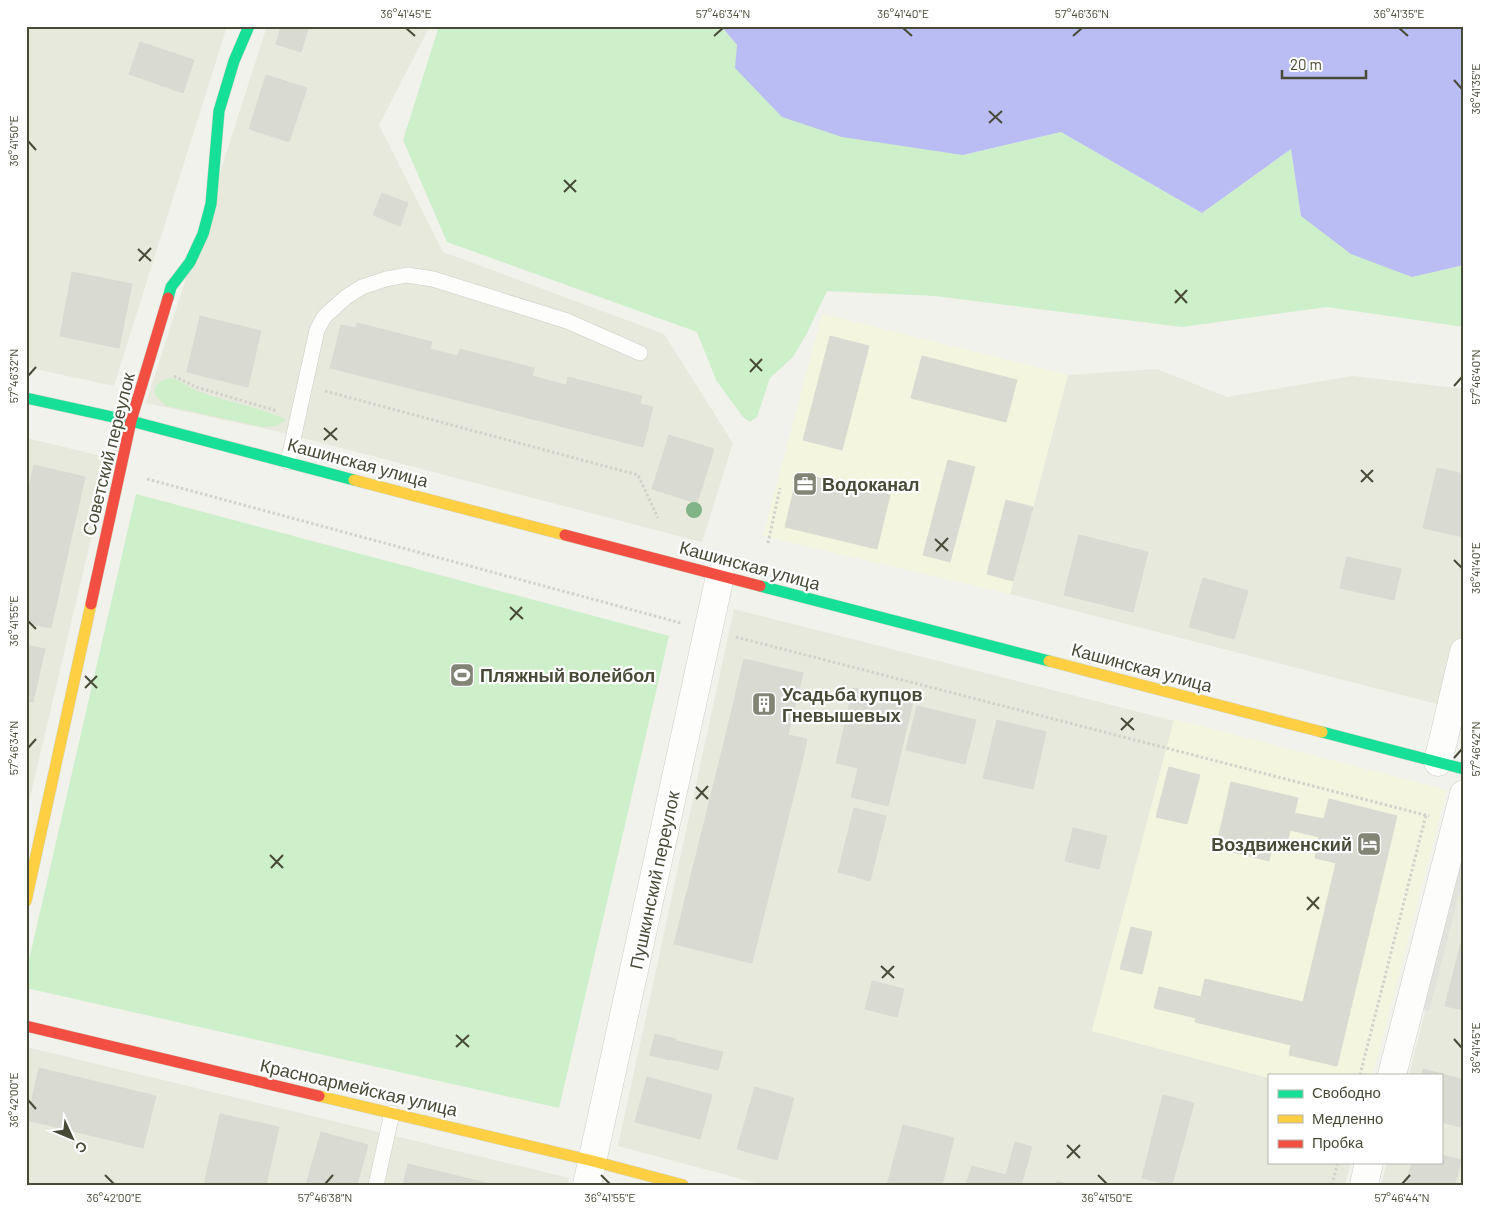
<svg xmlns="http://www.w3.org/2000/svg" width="1490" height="1211" viewBox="0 0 1490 1211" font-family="Barlow,sans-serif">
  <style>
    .residential { fill: #e6e9db }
    .commercial { fill: #f3f5de }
    .green { fill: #cdefca }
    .parking { fill: #e1e2db }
    .water { fill: #b9bdf3 }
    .building { fill: #d9dad2; stroke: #d9dbd2 }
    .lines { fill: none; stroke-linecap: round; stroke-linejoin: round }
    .lane-casing { stroke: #cdcfc8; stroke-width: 16 }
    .street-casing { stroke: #cdcfc8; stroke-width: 29 }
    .fast-casing { stroke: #d1d5c5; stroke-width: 12 }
    .slow-casing { stroke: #d1d5c5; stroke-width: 12 }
    .jam-casing { stroke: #d1d5c5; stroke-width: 12 }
    .path { stroke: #d1d2cb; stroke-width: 3; stroke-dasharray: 2.5 2.5; stroke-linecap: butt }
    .lane { stroke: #fdfdfc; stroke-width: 15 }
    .street { stroke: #fdfdfc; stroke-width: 28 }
    .fast { stroke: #16e098; stroke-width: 11 }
    .slow { stroke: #ffcf43; stroke-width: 11 }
    .jam { stroke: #f24e42; stroke-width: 11 }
    .tree { fill: #80b486 }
    .ticks { fill: none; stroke: #474a36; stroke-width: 2 }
    .labels { text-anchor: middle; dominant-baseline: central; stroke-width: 4.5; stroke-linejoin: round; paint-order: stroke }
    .street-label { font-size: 18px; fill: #474a36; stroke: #fff }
    .poi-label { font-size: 18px; font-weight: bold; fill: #474a36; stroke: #fff; text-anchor: start }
    .neatline { fill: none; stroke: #474a36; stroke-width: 2 }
    .ticks-label { font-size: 12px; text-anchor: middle; fill: #474a36 }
  </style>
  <rect width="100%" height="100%" fill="#f1f2ec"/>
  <g class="residential">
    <polygon points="26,26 227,26 114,386 26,367"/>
    <polygon points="267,26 430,26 379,125 443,252 664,334 733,443 702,542 280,432 146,403"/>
    <polygon points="1157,369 1227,397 1353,376 1464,389 1464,711 1010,594 1068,375"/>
    <polygon points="26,438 110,458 26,814"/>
    <polygon points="734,609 1174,721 1092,1031 1269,1078 1269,1162 1351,1162 1345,1185 764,1185 618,1146"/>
    <polygon points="1464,857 1464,1185 1381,1185 1387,1162 1441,1162 1441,1075 1409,1075"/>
    <polygon points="26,1047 569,1178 567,1185 26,1185"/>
  </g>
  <g class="commercial">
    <polygon points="822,314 1068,375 1010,594 763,536"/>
    <polygon points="1174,719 1447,790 1373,1075 1269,1075 1269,1078 1092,1031"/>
  </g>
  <g class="green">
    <polygon points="439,26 721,26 737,45 963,155 1061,132 1202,213 1291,149 1301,216 1412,277 1464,265 1464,327 1327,307 1182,327 935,296 827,291 807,333 793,357 770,378 757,417 750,422 743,417 716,380 697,332 447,242 403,140"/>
    <path d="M170,378c11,1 17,9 27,13 29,11 61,15 89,29l-10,6 -13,1 -96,-21c-16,-11 -18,-22 3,-28z"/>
    <polygon points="136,494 669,636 559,1108 26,988 26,973"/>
  </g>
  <polygon class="parking" points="1464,841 1464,874 1429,1011 1414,1007"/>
  <polygon class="water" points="721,26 1464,26 1464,265 1412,277 1351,254 1301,216 1291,149 1202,213 1061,132 963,155 842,137 782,117 735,68 737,45"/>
  <g class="building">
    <polygon points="281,26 309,26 301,52 276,44"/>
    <polygon points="140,42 194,60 183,93 129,74"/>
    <polygon points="266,75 307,88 289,142 249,129"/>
    <polygon points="382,193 408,203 400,226 373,215"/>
    <polygon points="72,272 132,284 119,348 60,336"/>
    <polygon points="200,316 261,331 248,387 187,372"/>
    <polygon points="357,323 432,342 430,349 458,356 460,349 534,368 532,376 566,385 568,377 642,396 640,404 653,407 643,447 330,368 341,325 356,328"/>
    <polygon points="830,336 869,346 842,450 803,440"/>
    <polygon points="922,356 1017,380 1006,422 911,398"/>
    <polygon points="669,435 714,449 697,503 652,489"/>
    <polygon points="948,460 975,467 950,562 923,555"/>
    <polygon points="34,465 85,477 51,628 26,623 26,499"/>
    <polygon points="1437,468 1464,474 1464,537 1423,528"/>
    <polygon points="798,473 890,495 877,549 785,527"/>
    <polygon points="1006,500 1033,507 1013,581 987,574"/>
    <polygon points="1079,535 1148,552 1133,612 1064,595"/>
    <polygon points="1347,557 1401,569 1394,600 1340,588"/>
    <polygon points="1203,578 1248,591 1234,639 1189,627"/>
    <polygon points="26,645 45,649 33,702 26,701"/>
    <polygon points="744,659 803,673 788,735 807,739 802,762 724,743"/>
    <polygon points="853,688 913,702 888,806 851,797 858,768 836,763"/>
    <polygon points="917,706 976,720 965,764 906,750"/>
    <polygon points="997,720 1046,732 1033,789 983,778"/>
    <polygon points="724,743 802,762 752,963 674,944"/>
    <polygon points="1169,767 1200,775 1187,824 1156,817"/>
    <polygon points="1231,782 1298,798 1287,843 1274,840 1269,861 1216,848"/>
    <polygon points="1329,799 1397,816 1337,1066 1289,1055 1291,1045 1195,1022 1205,979 1303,1002 1336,863 1315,858 1319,837 1290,830 1294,813 1324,819"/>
    <polygon points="854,808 886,816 870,881 838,872"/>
    <polygon points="1073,828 1107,836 1099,869 1065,861"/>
    <polygon points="1131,927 1152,932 1142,974 1120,969"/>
    <polygon points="1462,939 1464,939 1464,1010 1445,1006"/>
    <polygon points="872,981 904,989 897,1017 865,1009"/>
    <polygon points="1159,987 1201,997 1196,1018 1154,1008"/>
    <polygon points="655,1034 676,1039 670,1060 650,1055"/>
    <polygon points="676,1041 723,1052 718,1070 671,1059"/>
    <polygon points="39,1068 156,1096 143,1148 27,1120"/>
    <polygon points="1423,1069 1464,1080 1464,1128 1441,1122 1441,1075 1422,1075"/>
    <polygon points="647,1077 712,1095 700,1139 635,1122"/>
    <polygon points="755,1087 794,1098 777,1160 737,1149"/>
    <polygon points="1163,1095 1194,1103 1172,1185 1142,1178"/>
    <polygon points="220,1114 279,1127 266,1185 204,1185"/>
    <polygon points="903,1125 954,1138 942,1185 887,1185"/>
    <polygon points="321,1132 368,1145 357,1185 306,1185"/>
    <polygon points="1015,1142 1032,1147 1021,1185 966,1185 972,1166 1006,1175"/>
    <polygon points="1441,1155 1461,1160 1455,1185 1406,1185 1412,1162 1441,1162"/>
    <polygon points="408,1164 494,1185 403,1185"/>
    <polygon points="1057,1181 1072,1185 1056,1185"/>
  </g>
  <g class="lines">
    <defs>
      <g id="lane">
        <polyline points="288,462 317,330 324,317 346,297 362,287 386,279 407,275 433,279 567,321 640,353"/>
        <polyline points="376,1185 392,1113"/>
      </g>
      <g id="street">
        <polyline points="1438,762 1464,652"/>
        <polyline points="1392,1075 1464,794"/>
        <polyline points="587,1185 720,576"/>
        <polyline points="1364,1185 1369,1162"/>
      </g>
      <g id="fast">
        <polyline points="168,298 171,287 190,262 203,234 211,204 219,111 234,61 249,26"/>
        <polyline points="26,398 131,421 354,480"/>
        <polyline points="760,586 1049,661"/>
        <polyline points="1322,732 1464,769"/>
      </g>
      <g id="slow">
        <polyline points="354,480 565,535"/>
        <polyline points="1049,661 1322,732"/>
        <polyline points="26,901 91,604"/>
        <polyline points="319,1096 593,1161 683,1185"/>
      </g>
      <g id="jam">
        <polyline points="565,535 760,586"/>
        <polyline points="91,604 131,421 168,298"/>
        <polyline points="26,1026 319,1096"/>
      </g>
    </defs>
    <use href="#lane" class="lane-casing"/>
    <use href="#street" class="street-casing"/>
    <use href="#fast" class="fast-casing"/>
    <use href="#slow" class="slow-casing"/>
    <use href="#jam" class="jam-casing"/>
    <g class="path">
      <polyline points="174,376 196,387 277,411"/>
      <polyline points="325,391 638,475 658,518"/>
      <polyline points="147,479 681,623"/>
      <polyline points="768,543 780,488"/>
      <polyline points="736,637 1429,816"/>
      <polyline points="1360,1075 1426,815"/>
      <polyline points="1332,1185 1338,1162"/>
    </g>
    <use href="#lane" class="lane"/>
    <use href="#street" class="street"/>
    <use href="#fast" class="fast"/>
    <use href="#slow" class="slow"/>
    <use href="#jam" class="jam"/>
  </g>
  <circle class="tree" cx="694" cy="510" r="8"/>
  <path class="ticks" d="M406,28l9,8M903,28l9,8M1399,28l9,8M714,36l9,-8M1073,36l9,-8M1454,80l8,9M989,111l13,12M989,123l13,-12M28,141l8,9M564,180l12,12M564,192l12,-12M138,249l13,12M139,261l12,-13M1175,290l12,13M1175,303l12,-13M750,359l12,12M750,372l12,-13M28,376l8,-9M1454,386l8,-9M324,428l13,12M324,440l13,-12M1361,470l12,12M1361,482l12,-12M935,539l13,12M936,551l12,-13M1454,560l8,8M510,607l13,12M510,620l12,-13M28,621l8,8M85,676l12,12M85,688l12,-12M1121,718l13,12M1121,730l12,-12M28,748l8,-9M1454,758l8,-9M696,787l12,12M696,799l12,-13M270,855l13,13M271,868l12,-13M1307,897l12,12M1307,910l12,-13M881,966l13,12M882,978l12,-12M456,1035l13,12M1454,1039l8,9M456,1047l13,-12M28,1100l8,9M1067,1145l13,13M1067,1158l13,-13M105,1175l9,9M601,1175l9,9M1098,1175l9,9M325,1184l8,-9M1402,1184l8,-9"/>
  <defs>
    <symbol id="office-square" viewBox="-11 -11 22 22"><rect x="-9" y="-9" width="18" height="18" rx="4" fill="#828576" stroke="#fff"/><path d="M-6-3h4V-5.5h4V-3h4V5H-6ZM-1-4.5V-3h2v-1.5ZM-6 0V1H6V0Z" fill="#fff"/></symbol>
    <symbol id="stadium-square" viewBox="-11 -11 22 22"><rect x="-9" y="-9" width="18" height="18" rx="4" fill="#828576" stroke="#fff"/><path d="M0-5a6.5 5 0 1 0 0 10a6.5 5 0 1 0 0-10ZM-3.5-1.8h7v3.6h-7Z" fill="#fff"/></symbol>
    <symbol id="building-square" viewBox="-11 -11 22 22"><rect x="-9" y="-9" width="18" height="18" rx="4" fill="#828576" stroke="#fff"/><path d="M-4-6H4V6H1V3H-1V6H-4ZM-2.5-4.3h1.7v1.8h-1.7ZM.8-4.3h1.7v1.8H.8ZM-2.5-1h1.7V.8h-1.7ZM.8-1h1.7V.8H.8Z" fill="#fff"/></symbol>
    <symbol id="hotel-square" viewBox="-11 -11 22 22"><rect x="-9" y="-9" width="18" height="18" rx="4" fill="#828576" stroke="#fff"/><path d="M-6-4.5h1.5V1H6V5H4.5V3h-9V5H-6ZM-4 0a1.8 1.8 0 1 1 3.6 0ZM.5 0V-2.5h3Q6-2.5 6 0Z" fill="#fff"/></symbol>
  </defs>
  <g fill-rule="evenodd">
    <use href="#office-square" x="791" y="470" width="28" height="28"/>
    <use href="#stadium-square" x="448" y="661" width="28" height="28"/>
    <use href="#building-square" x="750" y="690" width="28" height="28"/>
    <use href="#hotel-square" x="1355" y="830" width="28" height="28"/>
  </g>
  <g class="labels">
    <g class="street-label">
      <text transform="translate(108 454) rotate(-76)">Советский переулок</text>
      <text transform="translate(358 462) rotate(15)">Кашинская улица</text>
      <text transform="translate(750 565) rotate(15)">Кашинская улица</text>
      <text transform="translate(1142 667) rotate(15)">Кашинская улица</text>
      <text transform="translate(654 880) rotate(-78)">Пушкинский переулок</text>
      <text transform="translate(359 1087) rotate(13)">Красноармейская улица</text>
    </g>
    <g class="poi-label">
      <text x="822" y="484">Водоканал</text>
      <text x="480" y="675">Пляжный волейбол</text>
      <text x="782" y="694">Усадьба купцов<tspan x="782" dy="21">Гневышевых</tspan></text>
      <text x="1352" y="844" text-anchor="end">Воздвиженский</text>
    </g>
  </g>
  <rect width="1490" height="1211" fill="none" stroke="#ffffff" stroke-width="55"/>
  <rect x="1268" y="1074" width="175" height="90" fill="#ffffff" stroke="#b5b7af"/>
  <rect x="1278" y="1090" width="25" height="8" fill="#16e098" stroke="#b5b7af"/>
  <text x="1312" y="1098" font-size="15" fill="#474a36">Свободно</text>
  <rect x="1278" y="1115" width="25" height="8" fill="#ffcf43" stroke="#b5b7af"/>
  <text x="1312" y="1124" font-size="15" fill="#474a36">Медленно</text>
  <rect x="1278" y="1140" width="25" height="8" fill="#f24e42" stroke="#b5b7af"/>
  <text x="1312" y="1148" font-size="15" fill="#474a36">Пробка</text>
  <g transform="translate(72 1138) rotate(134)" stroke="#ffffff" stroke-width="4" paint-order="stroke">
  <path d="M0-4L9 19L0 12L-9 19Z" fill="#474a36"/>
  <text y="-8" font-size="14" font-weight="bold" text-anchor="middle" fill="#474a36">С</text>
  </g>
  <path d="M1282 70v8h84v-8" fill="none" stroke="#474a36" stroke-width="2.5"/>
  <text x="1290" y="70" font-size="15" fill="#474a36" stroke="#ffffff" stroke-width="4" paint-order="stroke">20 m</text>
  <rect x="28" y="28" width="1434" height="1156" class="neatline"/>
  <g class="ticks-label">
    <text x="406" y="18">36°41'45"E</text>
    <text x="723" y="18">57°46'34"N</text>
    <text x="903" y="18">36°41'40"E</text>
    <text x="1082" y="18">57°46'36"N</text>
    <text x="1399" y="18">36°41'35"E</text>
    <text transform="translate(1476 89) rotate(-90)" y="4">36°41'35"E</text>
    <text transform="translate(14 141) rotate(-90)" y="4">36°41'50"E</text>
    <text transform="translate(14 376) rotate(-90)" y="4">57°46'32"N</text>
    <text transform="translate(1476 377) rotate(-90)" y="4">57°46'40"N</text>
    <text transform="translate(1476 568) rotate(-90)" y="4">36°41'40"E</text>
    <text transform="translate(14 621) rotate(-90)" y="4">36°41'55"E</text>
    <text transform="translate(14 748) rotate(-90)" y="4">57°46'34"N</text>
    <text transform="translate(1476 749) rotate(-90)" y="4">57°46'42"N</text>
    <text transform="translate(1476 1048) rotate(-90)" y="4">36°41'45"E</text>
    <text transform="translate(14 1100) rotate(-90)" y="4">36°42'00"E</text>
    <text x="114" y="1202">36°42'00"E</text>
    <text x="325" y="1202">57°46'38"N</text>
    <text x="610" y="1202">36°41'55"E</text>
    <text x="1107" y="1202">36°41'50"E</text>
    <text x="1402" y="1202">57°46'44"N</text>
  </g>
</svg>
